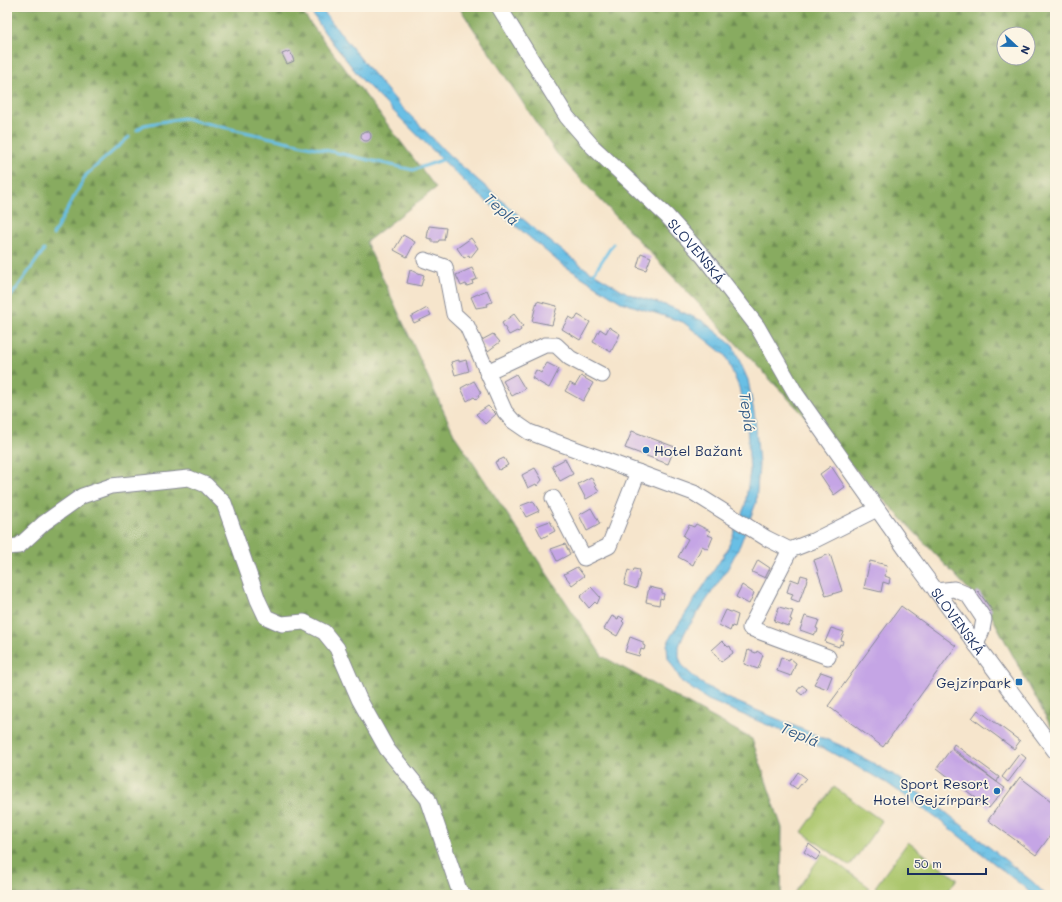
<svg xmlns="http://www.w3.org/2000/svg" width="1062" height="902" viewBox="0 0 1062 902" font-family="Mali,sans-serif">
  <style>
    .forest { fill: url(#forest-firs); stroke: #526d5f; fill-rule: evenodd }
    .pitch { fill: #abc66c; stroke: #637a65 }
    .water { fill: url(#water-ripples); stroke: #4277a2 }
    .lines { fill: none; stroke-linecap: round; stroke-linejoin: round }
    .stream { stroke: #69bfe5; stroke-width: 3 }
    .building { fill: #c5a5e5 }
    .minor-casing { stroke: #888a95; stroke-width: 17 }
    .minor { stroke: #fff; stroke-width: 15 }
    .poi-dot { fill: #1f6fb2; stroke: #fcf5e5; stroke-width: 1.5 }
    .labels { text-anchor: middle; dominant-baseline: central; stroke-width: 3.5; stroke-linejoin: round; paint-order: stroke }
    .street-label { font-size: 14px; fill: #1b2f5e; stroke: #fcf5e5 }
    .poi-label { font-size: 14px; fill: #1b2f5e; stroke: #fcf5e5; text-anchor: end }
    .water-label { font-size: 15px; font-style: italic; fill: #325a86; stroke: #fcf5e5 }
  </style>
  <defs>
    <pattern id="forest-firs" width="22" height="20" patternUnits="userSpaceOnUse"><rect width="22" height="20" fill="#88ab60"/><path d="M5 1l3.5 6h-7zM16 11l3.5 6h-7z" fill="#6e8c52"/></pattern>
    <pattern id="water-ripples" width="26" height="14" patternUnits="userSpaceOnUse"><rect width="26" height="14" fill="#69bfe5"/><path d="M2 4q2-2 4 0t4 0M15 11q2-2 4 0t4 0" fill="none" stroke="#569cbd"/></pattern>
  </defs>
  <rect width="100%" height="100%" fill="#fcf5e5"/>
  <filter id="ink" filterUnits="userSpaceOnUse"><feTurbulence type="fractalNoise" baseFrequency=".025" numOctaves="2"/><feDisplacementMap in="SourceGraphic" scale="8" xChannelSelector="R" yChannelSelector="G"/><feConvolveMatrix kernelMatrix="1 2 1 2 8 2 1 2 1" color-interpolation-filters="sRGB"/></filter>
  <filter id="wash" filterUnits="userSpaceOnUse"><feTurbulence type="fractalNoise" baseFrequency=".012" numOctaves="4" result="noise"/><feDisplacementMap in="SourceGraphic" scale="16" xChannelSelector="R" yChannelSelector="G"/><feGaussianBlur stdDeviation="0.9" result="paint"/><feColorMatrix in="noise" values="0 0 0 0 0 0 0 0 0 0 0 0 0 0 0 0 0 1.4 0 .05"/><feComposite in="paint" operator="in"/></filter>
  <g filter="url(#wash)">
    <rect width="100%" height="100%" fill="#f6e5cc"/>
    <g class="forest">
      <polygon points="7,7 298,7 436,188 366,242 455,436 602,656 752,739 782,828 781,895 7,895"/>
      <path d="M459,7h596v727l-66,-123 -432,-457zM1004,34h24v24h-24z"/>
    </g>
    <g class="pitch">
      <polygon points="834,787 882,821 850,866 802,832"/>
      <polygon points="908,842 957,879 945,895 887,895 875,887"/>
      <polygon points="823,853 869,887 864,895 793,895"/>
    </g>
    <polygon class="water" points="308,7 320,7 368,68 399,104 450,156 538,232 586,269 629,294 668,306 703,321 733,346 748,380 755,418 759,464 756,503 740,545 728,568 685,632 679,646 679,657 683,667 701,683 727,698 840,745 891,773 944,811 1034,883 1046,895 1032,895 1024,887 939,820 887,783 825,749 708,700 682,682 668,658 667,645 671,636 727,550 745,506 750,471 747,426 739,387 725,355 683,322 621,302 560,263 471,188 363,81 325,33"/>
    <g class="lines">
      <g class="stream">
        <polyline points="137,130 144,125 183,118 413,170 445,159"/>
        <polyline points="53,235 86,175 129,137"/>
        <polyline points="592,276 613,244"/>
        <polyline points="7,302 44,250"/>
      </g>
    </g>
    <g id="blocks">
      <g class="building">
        <polygon points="290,51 294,61 287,64 282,54"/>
        <circle cx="366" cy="136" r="5"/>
        <polygon points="429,226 446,228 444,240 439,240 438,242 432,242 432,239 427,238"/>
        <polygon points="403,235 415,242 407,257 394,250"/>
        <polygon points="471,238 478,248 470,258 469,255 464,258 457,248"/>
        <polygon points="641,253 651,257 646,270 637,267"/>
        <polygon points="472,268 477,279 472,281 473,284 467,286 466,284 461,286 456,275"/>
        <polygon points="410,270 424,275 421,286 407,283"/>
        <polygon points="487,290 492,302 487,304 488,306 476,308 471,297"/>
        <polygon points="537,301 557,306 552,325 532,321"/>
        <polygon points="427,308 431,315 414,323 411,317"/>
        <polygon points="514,314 523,326 520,328 521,330 518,332 517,331 509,335 502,323"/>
        <polygon points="578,315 590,322 580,340 562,329 569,317 575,320"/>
        <polygon points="609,327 620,334 611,352 593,342 600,329 606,333"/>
        <polygon points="493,334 500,342 488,351 480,341"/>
        <polygon points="459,360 459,362 466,360 469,371 455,375 451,362"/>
        <polygon points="547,363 559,369 549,388 532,378 536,370 541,373"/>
        <polygon points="516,374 525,389 512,396 503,381"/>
        <polygon points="581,376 593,383 583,401 565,391 570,383 575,386"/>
        <polygon points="474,381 481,393 478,395 479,397 476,399 474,397 467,401 461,388"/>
        <polygon points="488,406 496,414 485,424 476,414"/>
        <polygon points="632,431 675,447 668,464 625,448"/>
        <polygon points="504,458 508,465 499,470 495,462"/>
        <polygon points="565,459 573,474 560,481 552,466"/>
        <polygon points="831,466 845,487 834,495 820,474"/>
        <polygon points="535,468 542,480 537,486 536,484 528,488 522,475"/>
        <polygon points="591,477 599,492 586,499 578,484"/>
        <polygon points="533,501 539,511 526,517 520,506"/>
        <polygon points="591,508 600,524 587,531 579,515"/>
        <polygon points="550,521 555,531 542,538 536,526"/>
        <polygon points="696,524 710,531 708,535 713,537 708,549 702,546 693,565 678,557 688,539 683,536 689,525 694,527"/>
        <polygon points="565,544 570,554 557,561 551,549"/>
        <polygon points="830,554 842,591 826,596 814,560"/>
        <polygon points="758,560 770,568 765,578 752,572"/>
        <polygon points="870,561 887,565 885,576 890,578 889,584 883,582 881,592 864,588"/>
        <polygon points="577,567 584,576 572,585 564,574"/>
        <polygon points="634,569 639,570 638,573 640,574 636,589 624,585 628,570 633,572"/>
        <polygon points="801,575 808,577 799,602 791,599 793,594 787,592 791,579 799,582"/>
        <polygon points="742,585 754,593 749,604 736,597"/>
        <polygon points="591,587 600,597 597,604 595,602 589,608 580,597"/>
        <polygon points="649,587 662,590 662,593 664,594 663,599 660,598 659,605 646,602"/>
        <polygon points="978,591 992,610 987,614 974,595"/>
        <polygon points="901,606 956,646 883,747 828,706"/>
        <polygon points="779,607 793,611 790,619 792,620 788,626 774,621"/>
        <polygon points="726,610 738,615 735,627 732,626 730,631 719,625"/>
        <polygon points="612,616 618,619 619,616 624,619 622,621 624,623 617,636 604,629"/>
        <polygon points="805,616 819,620 816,628 818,629 817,633 815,633 814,635 800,630"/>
        <polygon points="831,628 844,632 841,640 843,641 842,645 840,644 839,647 825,642"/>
        <polygon points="630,637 643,642 643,645 645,646 644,650 641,649 639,656 625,652"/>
        <polygon points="722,641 728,647 730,646 733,653 721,662 712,650"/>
        <polygon points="748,650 756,653 757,651 763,655 758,669 744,664"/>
        <polygon points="781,657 789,660 790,658 796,663 791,676 777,671"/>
        <polygon points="821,672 832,676 827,689 814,684"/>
        <polygon points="802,685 807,689 802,695 797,691"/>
        <polygon points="978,710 1020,741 1014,749 972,718"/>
        <polygon points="954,744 999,777 997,782 952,748"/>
        <polygon points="951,749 1005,788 989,808 937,768"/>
        <polygon points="1020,753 1026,758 1008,782 1002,777"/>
        <polygon points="798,772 806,778 797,789 790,784"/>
        <polygon points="1020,777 1055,804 1055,829 1036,855 988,820"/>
        <polygon points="809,844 821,853 816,860 804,852"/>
      </g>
    </g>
  </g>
  <g filter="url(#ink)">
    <use href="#blocks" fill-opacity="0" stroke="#888a95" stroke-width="1"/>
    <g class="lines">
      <defs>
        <g id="minor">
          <path id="s1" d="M499,7l68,110 26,30 74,69 36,40 54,70 39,68 118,167 141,190"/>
          <polyline points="425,260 445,267 454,314 467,326 505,412 513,421 529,432 694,493 766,538 790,550 813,541 877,509"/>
          <polyline points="487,372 545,345 556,345 570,358 602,375"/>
          <polyline points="553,498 584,558 609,546 638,472"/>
          <polyline points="7,547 19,546 44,523 82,496 111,486 189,478 206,485 224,503 258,600 266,617 282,624 304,622 324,632 337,648 359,699 387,749 428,799 459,890 464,895"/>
          <polyline points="790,550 750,628 828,657"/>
          <polyline points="936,591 954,589 968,595 984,619 982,630 976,645"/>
        </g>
      </defs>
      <use href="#minor" class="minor-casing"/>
      <use href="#minor" class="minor"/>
    </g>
  </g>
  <g class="poi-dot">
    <circle cx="646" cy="450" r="4"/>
    <rect x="1015" y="678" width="8" height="8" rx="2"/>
    <circle cx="997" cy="791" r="4"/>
  </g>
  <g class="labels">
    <g class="street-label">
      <text stroke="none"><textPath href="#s1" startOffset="316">SLOVENSKÁ</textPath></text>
      <text stroke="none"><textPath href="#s1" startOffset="770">SLOVENSKÁ</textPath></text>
    </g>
    <g class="poi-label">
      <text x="654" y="450" text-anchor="start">Hotel Bažant</text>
      <text x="1011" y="682">Gejzírpark</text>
      <text x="989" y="783">Sport Resort<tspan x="989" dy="16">Hotel Gejzírpark</tspan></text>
    </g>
    <g class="water-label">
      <text transform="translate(502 209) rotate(42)">Teplá</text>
      <text transform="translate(748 412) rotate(82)">Teplá</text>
      <text transform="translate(800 734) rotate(23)">Teplá</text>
    </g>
  </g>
  <rect width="1062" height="902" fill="none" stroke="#fcf5e5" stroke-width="24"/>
  <g transform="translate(1016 46) rotate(112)"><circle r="19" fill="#fcf5e5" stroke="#a2a6af"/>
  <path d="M0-3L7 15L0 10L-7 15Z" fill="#1f6fb2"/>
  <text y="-6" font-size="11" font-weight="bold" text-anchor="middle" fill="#1b2f5e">N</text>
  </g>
  <path d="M908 868v6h78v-6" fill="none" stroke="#1b2f5e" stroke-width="2"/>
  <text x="914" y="868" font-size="12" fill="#1b2f5e" stroke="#fcf5e5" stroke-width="3" paint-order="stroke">50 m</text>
</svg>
